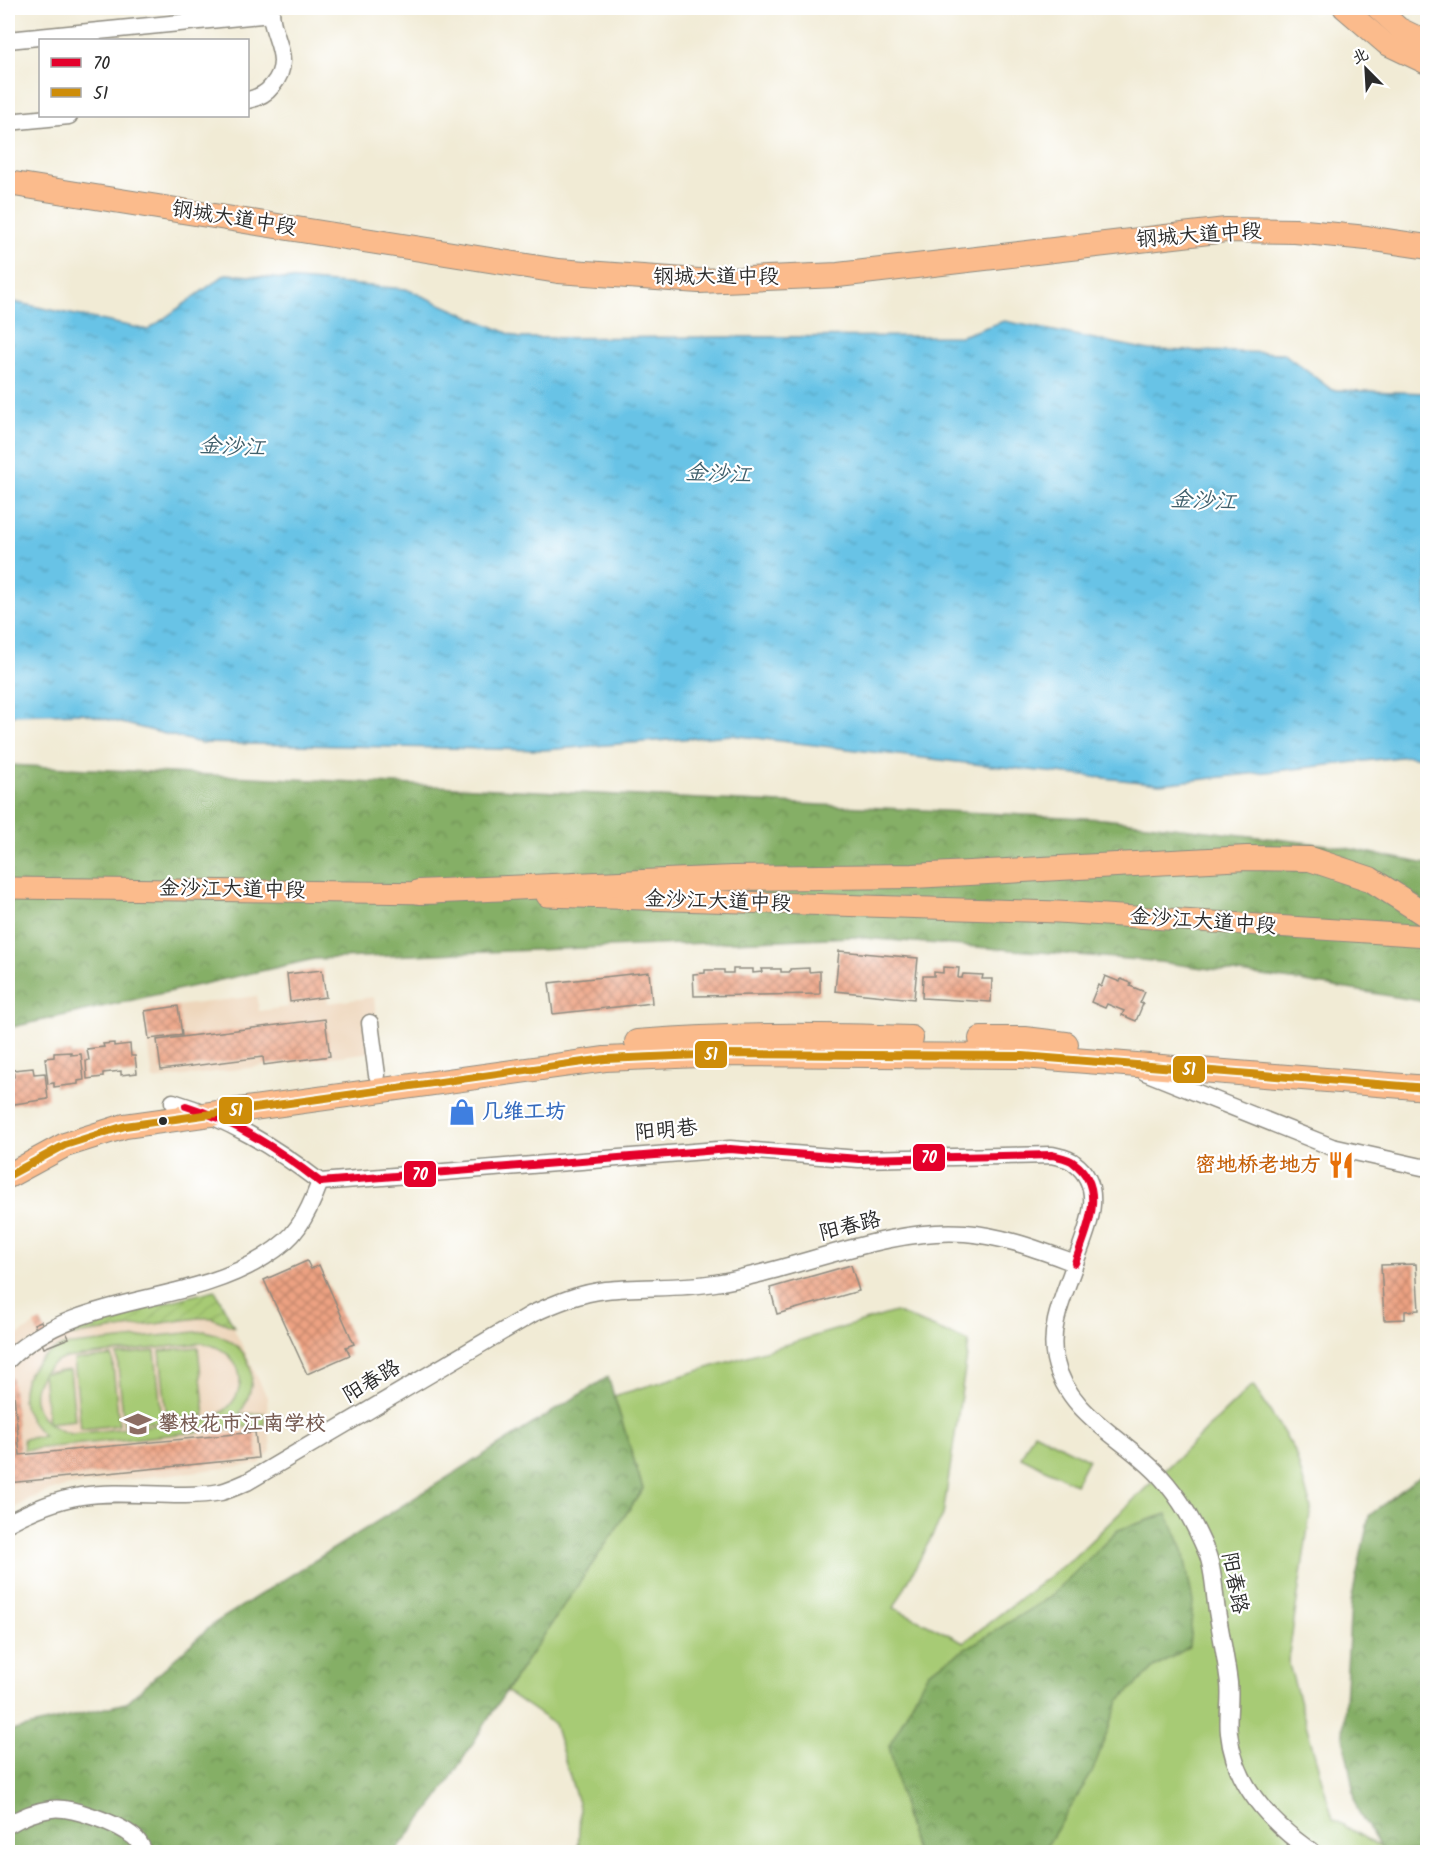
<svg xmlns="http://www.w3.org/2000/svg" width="1435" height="1860" viewBox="0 0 1435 1860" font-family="Kalam,'LXGW WenKai TC',sans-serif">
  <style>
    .built { fill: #eed6bb }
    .green { fill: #a7cb74; stroke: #697b50; stroke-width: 1.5; fill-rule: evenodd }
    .forest { fill: url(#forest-crowns); stroke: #586d48; stroke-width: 1.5 }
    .garden { fill: url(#garden-furrows); stroke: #697b50; stroke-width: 1.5 }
    .water { fill: url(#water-ripples); stroke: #4a7788; stroke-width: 1.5 }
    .building { fill: url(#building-cross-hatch) }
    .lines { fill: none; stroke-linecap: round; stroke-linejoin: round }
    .minor-casing { stroke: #8e8b80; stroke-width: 19 }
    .major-casing { stroke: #8e8b80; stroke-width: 23 }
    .highway-casing { stroke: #8e8b80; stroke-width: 26 }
    .minor { stroke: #fff; stroke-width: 16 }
    .major { stroke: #fbbb8c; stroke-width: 21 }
    .highway { stroke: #fbbb8c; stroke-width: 24 }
    .bus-1-casing { stroke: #fff; stroke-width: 12 }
    .bus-2-casing { stroke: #fff; stroke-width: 12 }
    .bus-1 { stroke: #e4002b; stroke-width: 8 }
    .bus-2 { stroke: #ce8d09; stroke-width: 8 }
    .bus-dot { fill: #2b2b2b; stroke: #fff; stroke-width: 2 }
    .labels { text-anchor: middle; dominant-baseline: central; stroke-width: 4.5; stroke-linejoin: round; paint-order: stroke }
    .street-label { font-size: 21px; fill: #2b2b2b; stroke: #fff }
    .shop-label { font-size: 21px; font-weight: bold; fill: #366cbe; stroke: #fff; text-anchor: start }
    .food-label { font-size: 21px; font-weight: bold; fill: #c56008; stroke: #fff; text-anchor: end }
    .education-label { font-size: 21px; font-weight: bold; fill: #785e54; stroke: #fff; text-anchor: start }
    .water-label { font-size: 22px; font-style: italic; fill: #40606c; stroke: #fff }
    .line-badge { stroke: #fff; stroke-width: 2 }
    .badge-label { font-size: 16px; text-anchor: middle; font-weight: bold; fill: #fff }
  </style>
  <defs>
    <pattern id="forest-crowns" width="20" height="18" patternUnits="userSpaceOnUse" patternTransform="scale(1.5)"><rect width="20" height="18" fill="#85af66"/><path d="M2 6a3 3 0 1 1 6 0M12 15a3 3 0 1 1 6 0" fill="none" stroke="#6d8f54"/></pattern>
    <pattern id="garden-furrows" width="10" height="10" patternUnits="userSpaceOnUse" patternTransform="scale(1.5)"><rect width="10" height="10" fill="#a7cb74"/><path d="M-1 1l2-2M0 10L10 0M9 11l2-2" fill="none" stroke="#90ae65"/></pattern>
    <pattern id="water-ripples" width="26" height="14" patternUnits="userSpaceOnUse" patternTransform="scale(1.5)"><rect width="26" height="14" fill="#68c3e6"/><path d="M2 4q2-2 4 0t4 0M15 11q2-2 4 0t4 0" fill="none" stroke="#569fbb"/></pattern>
    <pattern id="building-cross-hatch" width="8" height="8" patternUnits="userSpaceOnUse" patternTransform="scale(1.5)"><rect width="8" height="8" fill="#eda282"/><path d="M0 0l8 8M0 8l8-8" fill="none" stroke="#c0846b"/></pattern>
  </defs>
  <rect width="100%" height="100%" fill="#fff"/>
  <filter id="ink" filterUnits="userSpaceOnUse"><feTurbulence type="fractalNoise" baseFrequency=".0167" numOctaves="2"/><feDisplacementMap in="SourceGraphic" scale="12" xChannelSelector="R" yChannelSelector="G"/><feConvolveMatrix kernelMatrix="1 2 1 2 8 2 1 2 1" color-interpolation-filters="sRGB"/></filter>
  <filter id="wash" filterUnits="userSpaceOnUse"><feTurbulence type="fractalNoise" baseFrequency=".008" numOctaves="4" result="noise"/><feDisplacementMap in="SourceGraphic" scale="24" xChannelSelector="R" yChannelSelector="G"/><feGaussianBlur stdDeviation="1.35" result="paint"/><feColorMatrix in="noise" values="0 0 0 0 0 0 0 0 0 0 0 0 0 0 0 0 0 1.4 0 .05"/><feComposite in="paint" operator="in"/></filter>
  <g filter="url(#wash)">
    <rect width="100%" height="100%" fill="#f1ebd5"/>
    <g class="built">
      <polygon points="323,968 328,1003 374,997 380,1051 153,1080 144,1010 257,996 259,1011 288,1007 284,973"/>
      <polygon points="215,1290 267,1397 271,1451 259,1464 69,1486 49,1491 30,1499 8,1512 8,1333 13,1338 41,1321 48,1337 65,1330"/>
    </g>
    <g class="green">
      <polygon points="895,1312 969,1342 943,1515 894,1608 964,1642 1073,1558 1253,1385 1294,1449 1311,1508 1288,1661 1333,1819 1380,1847 1383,1852 578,1852 580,1810 554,1724 506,1691 643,1489 614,1396"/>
      <path d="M205,1331c46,11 59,45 34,84l25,-2 1,12 -241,25 -1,-11 21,-3c-36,-32 -24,-73 19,-90zM203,1343c46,9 50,58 7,76l-138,15c-46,-10 -51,-59 -7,-76z"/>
      <polygon points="198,1347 205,1416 167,1420 160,1351"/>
      <polygon points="155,1351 162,1421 124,1425 117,1355"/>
      <polygon points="112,1356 119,1425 81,1429 74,1360"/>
      <polygon points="70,1370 75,1420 48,1423 43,1373"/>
      <polygon points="1034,1432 1088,1459 1075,1484 1021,1457"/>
    </g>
    <g class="forest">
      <polygon points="8,765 1104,819 1336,846 1427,864 1427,1002 1299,981 1152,961 852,937 314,959 8,1028"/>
      <polygon points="608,1377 643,1489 506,1691 438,1798 395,1852 8,1852 8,1730 11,1731 126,1703 213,1624"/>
      <polygon points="1427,1470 1427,1852 1383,1852 1357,1809 1343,1735 1351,1602 1369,1516"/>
      <polygon points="1167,1514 1183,1550 1193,1602 1189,1647 1154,1668 1119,1701 1092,1773 1043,1852 916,1852 908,1827 889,1746 928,1672 1050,1597 1118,1530"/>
    </g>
    <polygon class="garden" points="215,1290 234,1327 212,1318 198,1318 69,1336 66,1330 96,1320"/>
    <polygon class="water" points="226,274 406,289 519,338 961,336 1004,321 1149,350 1283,353 1332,390 1427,393 1427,759 1409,756 1160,784 974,764 731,735 544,750 201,743 82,713 8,715 8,301 148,330"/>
    <g id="blocks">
      <g class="building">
        <polygon points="839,951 918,958 914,999 835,991"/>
        <polygon points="943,967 959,968 958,978 962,978 963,974 983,975 982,979 992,979 991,1002 922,998 923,976 934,976 934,972 943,973"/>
        <polygon points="809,968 809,972 820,971 820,994 694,996 693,974 705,973 705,970 724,970 724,973 733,973 733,969 753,969 753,973 762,972 761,969 781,969 781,972 790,972 790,969"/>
        <polygon points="322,970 326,997 290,1002 287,974"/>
        <polygon points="649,972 652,1003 553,1014 549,983"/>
        <polygon points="1105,976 1120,982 1121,979 1131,983 1130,986 1145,992 1140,1003 1143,1004 1136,1021 1122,1015 1124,1011 1107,1004 1105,1008 1091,1002 1098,985 1101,987"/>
        <polygon points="178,1006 182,1035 149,1039 145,1011"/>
        <polygon points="325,1019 330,1056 264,1065 263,1057 161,1070 157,1040"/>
        <polygon points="114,1043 114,1046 130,1044 131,1056 135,1056 137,1073 121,1075 121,1071 103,1073 103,1077 87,1079 86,1061 89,1060 87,1049 104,1047 103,1044"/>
        <polygon points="71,1052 71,1055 81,1054 84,1080 78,1081 78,1084 54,1087 54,1083 48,1084 45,1058 54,1057 54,1053"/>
        <polygon points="33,1068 34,1074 45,1073 48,1099 8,1105 8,1078 14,1077 13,1070"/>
        <polygon points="307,1261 311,1269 319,1265 354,1344 346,1347 350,1355 307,1374 264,1280"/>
        <polygon points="1416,1264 1419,1310 1405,1311 1405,1319 1384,1320 1381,1265"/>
        <polygon points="851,1265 859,1291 777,1314 770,1288"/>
        <polygon points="41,1321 48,1337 65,1330 69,1338 44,1348 34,1324"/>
        <polygon points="8,1377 12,1377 20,1455 255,1432 258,1458 8,1483"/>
      </g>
    </g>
  </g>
  <g filter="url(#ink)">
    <use href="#blocks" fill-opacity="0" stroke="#8e8b80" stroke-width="1.5"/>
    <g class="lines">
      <defs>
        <g id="minor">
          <polyline points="8,40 271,14"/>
          <path d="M248,100c9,-2 18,-6 24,-14 24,-28 -3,-50 -1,-78"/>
          <polyline points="8,122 69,116"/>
          <polyline points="370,1023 377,1075"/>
          <polyline points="1145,1072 1332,1147 1422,1167 1428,1166"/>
          <path d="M173,1102c56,17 100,44 147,80l410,-33 129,10 193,-4c7,2 17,3 22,8 34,25 12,68 1,100"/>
          <path d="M8,1360c68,-68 178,-53 256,-103 13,-8 26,-18 34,-30 10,-14 16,-29 22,-45"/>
          <path d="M8,1523c22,-12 48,-23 73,-27 46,-7 94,4 140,-4 8,-2 17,-6 26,-10l285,-168c24,-11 48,-21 74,-24 36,-4 73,-1 109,-7 80,-12 170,-56 250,-50 39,3 74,17 110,30 -10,31 -27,63 -20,96 12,56 70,79 105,117 22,24 34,47 47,77 7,17 7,40 10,58 4,24 9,48 12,72 2,17 -2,34 0,50 5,52 43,91 83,119"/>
          <path d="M8,1825c13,-8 28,-14 43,-16 20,-3 68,15 83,28 5,4 8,10 10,15"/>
        </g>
        <g id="major">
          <polyline points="1344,8 1386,44 1428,64"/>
          <polyline points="1377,8 1399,28 1428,42"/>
          <polyline points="8,888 435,893"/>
          <polyline points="547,896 1058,912 1428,936"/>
        </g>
        <g id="highway">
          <polyline points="8,183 558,271 699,281 838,275 1226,230 1295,231 1367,238 1428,247"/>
          <polyline points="419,892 733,878 913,876 1247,858 1310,859 1370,879 1428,916"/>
          <polyline points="981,1039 1025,1039 1066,1044"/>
          <path d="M637,1042c91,-8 182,-7 274,-4"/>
          <polyline points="8,1176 65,1145 125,1126 605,1059 724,1054 1023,1056 1428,1088"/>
        </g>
      </defs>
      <use href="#minor" class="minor-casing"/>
      <use href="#major" class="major-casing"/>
      <use href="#highway" class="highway-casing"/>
      <use href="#minor" class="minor"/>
      <use href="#major" class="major"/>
      <use href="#highway" class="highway"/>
      <defs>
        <path id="bus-1" d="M186,1106c49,15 93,44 134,76l410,-33 129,10 193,-4c7,2 17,3 22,8 34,25 12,68 1,100"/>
        <polyline id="bus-2" points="8,1176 65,1145 125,1126 605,1059 724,1054 1023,1056 1428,1088"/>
      </defs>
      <use href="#bus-1" class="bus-1-casing"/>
      <use href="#bus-2" class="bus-2-casing"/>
      <use href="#bus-1" class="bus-1"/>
      <use href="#bus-2" class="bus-2"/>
    </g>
  </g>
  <defs>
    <symbol id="shop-bare" viewBox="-9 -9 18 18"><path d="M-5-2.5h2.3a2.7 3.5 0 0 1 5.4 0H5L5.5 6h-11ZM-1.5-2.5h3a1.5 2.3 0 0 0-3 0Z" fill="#3f7fe0" stroke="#fff" stroke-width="2.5" paint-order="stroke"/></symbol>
    <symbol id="restaurant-bare" viewBox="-9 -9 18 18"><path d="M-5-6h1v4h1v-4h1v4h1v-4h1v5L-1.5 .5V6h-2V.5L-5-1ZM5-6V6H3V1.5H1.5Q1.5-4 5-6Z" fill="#e8710a" stroke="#fff" stroke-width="2.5" paint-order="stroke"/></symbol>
    <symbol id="school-bare" viewBox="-9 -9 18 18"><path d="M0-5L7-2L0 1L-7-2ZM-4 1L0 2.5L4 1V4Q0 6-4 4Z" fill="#8d6e63" stroke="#fff" stroke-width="2.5" paint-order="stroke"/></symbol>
  </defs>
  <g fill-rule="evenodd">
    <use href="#shop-bare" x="443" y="1093" width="38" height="38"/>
    <use href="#restaurant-bare" x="1322" y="1146" width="38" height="38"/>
    <use href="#school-bare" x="119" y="1405" width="38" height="38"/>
  </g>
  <circle class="bus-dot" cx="163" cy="1121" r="5"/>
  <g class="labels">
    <g class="street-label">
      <text transform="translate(234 219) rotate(9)">钢城大道中段</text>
      <text transform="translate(1199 236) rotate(-4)">钢城大道中段</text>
      <text x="716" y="277">钢城大道中段</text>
      <text transform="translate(232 890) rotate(1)">金沙江大道中段</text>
      <text transform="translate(718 902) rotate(2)">金沙江大道中段</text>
      <text transform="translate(1203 922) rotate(4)">金沙江大道中段</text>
      <text transform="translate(666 1131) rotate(-5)">阳明巷</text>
      <text transform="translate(850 1227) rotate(-14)">阳春路</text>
      <text transform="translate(372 1382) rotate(-31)">阳春路</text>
      <text transform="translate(1234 1583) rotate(79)">阳春路</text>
    </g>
    <g class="shop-label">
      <text x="482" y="1112">几维工坊</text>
    </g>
    <g class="food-label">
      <text x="1321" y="1165">密地桥老地方</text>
    </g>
    <g class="education-label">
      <text x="158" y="1424">攀枝花市江南学校</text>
    </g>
    <g class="water-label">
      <text transform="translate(232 448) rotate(3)">金沙江</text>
      <text transform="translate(718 475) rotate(3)">金沙江</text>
      <text transform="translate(1203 502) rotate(3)">金沙江</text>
    </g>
  </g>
  <g class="line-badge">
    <rect x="694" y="1040" width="34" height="29" rx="6" fill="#ce8d09"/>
    <rect x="1172" y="1055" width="34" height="29" rx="6" fill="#ce8d09"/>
    <rect x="218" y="1096" width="35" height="29" rx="6" fill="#ce8d09"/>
    <rect x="912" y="1143" width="34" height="29" rx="6" fill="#e4002b"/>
    <rect x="403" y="1160" width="34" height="28" rx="6" fill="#e4002b"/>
  </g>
  <g class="badge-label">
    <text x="711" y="1060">51</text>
    <text x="1189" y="1075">51</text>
    <text x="236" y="1116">51</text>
    <text x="929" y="1163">70</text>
    <text x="420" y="1180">70</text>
  </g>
  <rect width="1435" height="1860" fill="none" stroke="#fff" stroke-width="30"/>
  <rect x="39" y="39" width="210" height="78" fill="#ffffff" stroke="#aaaaaa" stroke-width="1.5"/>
  <rect x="51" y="58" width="30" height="9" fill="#e4002b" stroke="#aaaaaa" stroke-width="1.5"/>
  <text x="93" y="69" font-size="18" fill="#2b2b2b">70</text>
  <rect x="51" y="88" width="30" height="9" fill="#ce8d09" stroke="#aaaaaa" stroke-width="1.5"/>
  <text x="93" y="99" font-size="18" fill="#2b2b2b">51</text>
  <g transform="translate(1366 69) rotate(336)" stroke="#ffffff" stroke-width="4.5" paint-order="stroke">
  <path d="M0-4.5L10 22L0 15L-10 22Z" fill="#2b2b2b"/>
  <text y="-9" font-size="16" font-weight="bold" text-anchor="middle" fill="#2b2b2b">北</text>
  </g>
</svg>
